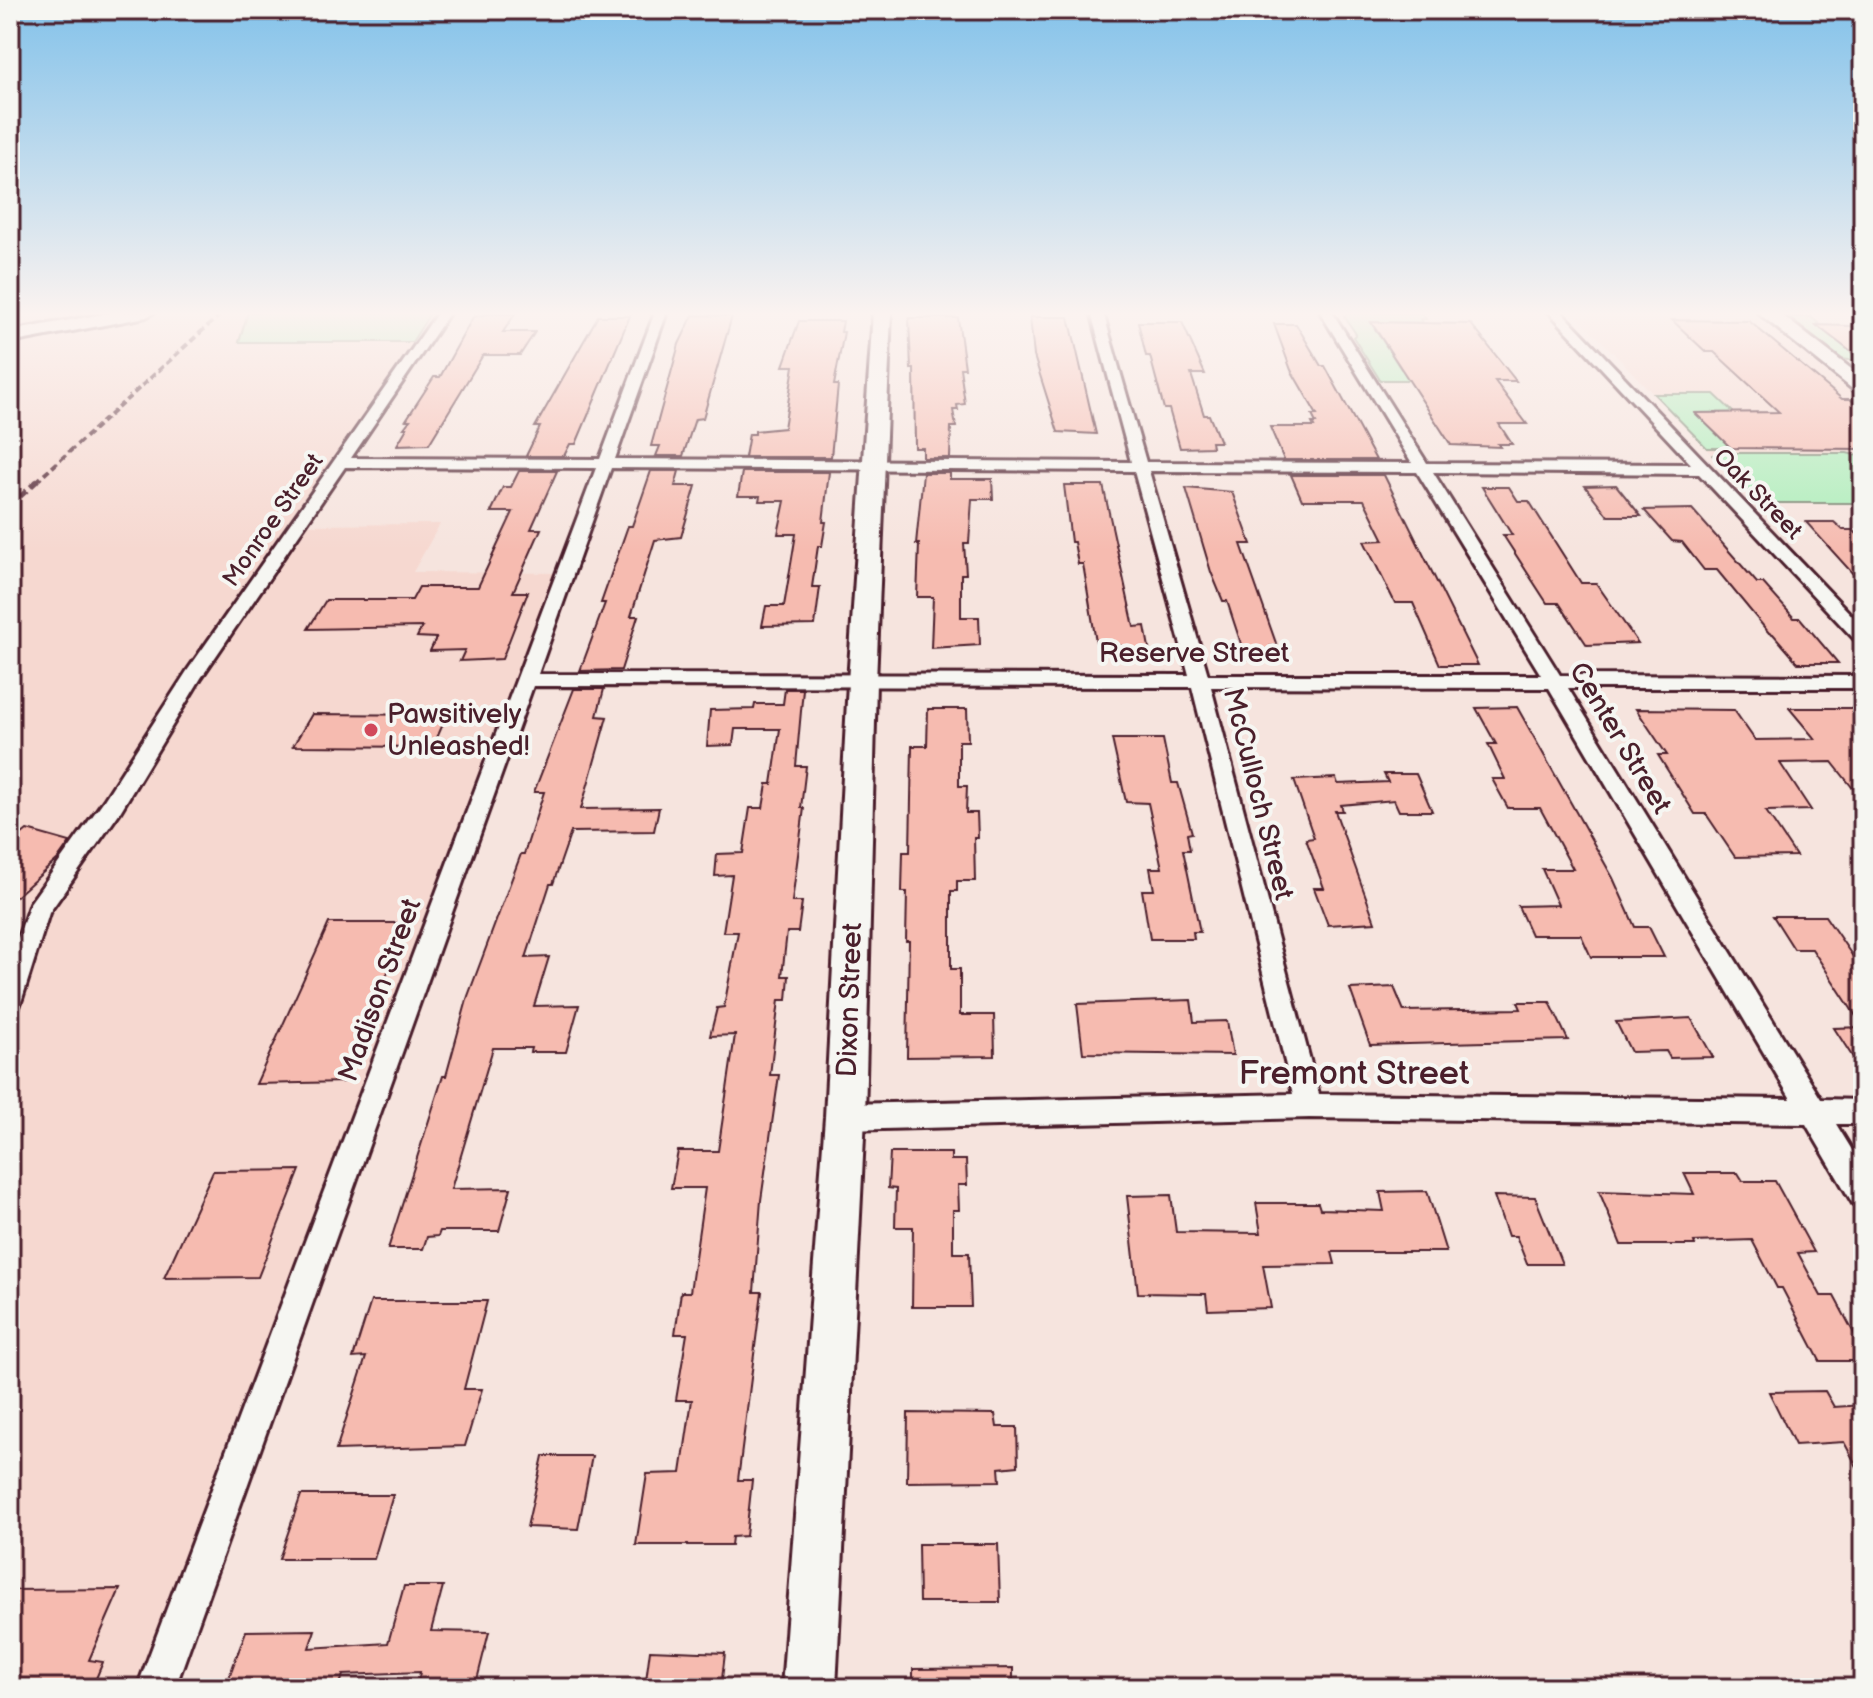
<svg xmlns="http://www.w3.org/2000/svg" width="1873" height="1698" viewBox="0 0 1873 1698" font-family="'Balsamiq Sans',sans-serif">
  <style>
    .built { fill: #f6d8d0 }
    .green { fill: #abeeb9; stroke: #7a8672; stroke-width: 2 }
    .building { fill: #f6bbb0; stroke: #4a1f2b; stroke-width: 2 }
    .lines { fill: none; stroke-linecap: round; stroke-linejoin: round }
    .street-casing { stroke: #4a1f2b; stroke-width: 6 }
    .secondary-casing { stroke: #4a1f2b; stroke-width: 6 }
    .street { fill: #f6f6f2; fill-rule: evenodd }
    .secondary { fill: #f6f6f2; fill-rule: evenodd }
    .rail-far1 { stroke: #4a1f2b; stroke-width: 4; stroke-dasharray: 7 4; stroke-linecap: butt }
    .rail { stroke: #4a1f2b; stroke-width: 5; stroke-dasharray: 9 5; stroke-linecap: butt }
    .poi-dot { fill: #d1495b; stroke: #f6f6f2; stroke-width: 3 }
    .labels { text-anchor: middle; dominant-baseline: central; stroke-width: 8; stroke-linejoin: round; paint-order: stroke }
    .far-street-label { font-size: 24px; fill: #4a1f2b; stroke: #f6f6f2 }
    .street-label { font-size: 28px; fill: #4a1f2b; stroke: #f6f6f2 }
    .poi-label { font-size: 28px; fill: #4a1f2b; stroke: #f6f6f2; text-anchor: start }
    .near-street-label { font-size: 34px; fill: #4a1f2b; stroke: #f6f6f2 }
  </style>
  <rect width="100%" height="100%" fill="#f6e4de"/>
  <filter id="ink" filterUnits="userSpaceOnUse"><feTurbulence type="fractalNoise" baseFrequency=".0125" numOctaves="2"/><feDisplacementMap in="SourceGraphic" scale="16" xChannelSelector="R" yChannelSelector="G"/><feConvolveMatrix kernelMatrix="1 2 1 2 8 2 1 2 1" color-interpolation-filters="sRGB"/></filter>
  <g filter="url(#ink)">
    <g class="built">
      <polygon points="10,312 248,312 239,342 425,342 299,525 440,524 413,572 566,573 155,1688 10,1688"/>
      <polygon points="1577,316 1758,317 1863,401 1863,503 1760,503"/>
    </g>
    <g class="green">
      <polygon points="248,312 431,312 412,342 239,342"/>
      <polygon points="1348,313 1422,313 1426,319 1421,319 1423,322 1371,323 1401,369 1405,369 1412,380 1380,380 1353,337 1356,334 1344,316"/>
      <polygon points="1788,317 1811,317 1863,362 1842,359"/>
      <polygon points="1654,394 1714,394 1734,413 1696,413 1731,448 1707,448"/>
      <polygon points="1729,453 1847,453 1863,457 1863,503 1760,503 1713,455"/>
    </g>
    <g class="building">
      <polygon points="488,314 515,314 503,332 535,332 520,355 483,355 429,444 397,445 407,428 404,428 410,420 406,420 434,377 440,377 473,317"/>
      <polygon points="693,315 732,316 703,418 695,419 683,456 656,456 660,446 651,446 679,344"/>
      <polygon points="598,316 630,316 576,444 570,444 564,456 526,456 540,427 535,427"/>
      <polygon points="1030,317 1069,317 1096,434 1058,432 1034,356"/>
      <polygon points="909,318 958,318 965,368 960,368 965,404 957,405 958,410 953,410 956,427 951,427 950,458 923,458 923,448 915,448 914,369 911,369"/>
      <polygon points="1672,320 1749,321 1842,399 1850,399 1863,410 1863,449 1731,448 1695,413 1779,412 1714,352 1706,352"/>
      <polygon points="799,321 843,321 841,332 844,332 834,385 838,385 831,457 745,457 749,434 755,434 755,431 784,428 794,366 783,366"/>
      <polygon points="1138,322 1182,322 1205,374 1191,374 1204,415 1209,415 1220,442 1211,442 1212,447 1180,448 1169,409 1164,409 1150,356 1146,356"/>
      <polygon points="1371,322 1471,324 1516,381 1495,381 1527,424 1499,424 1512,444 1498,444 1500,447 1451,445"/>
      <polygon points="1274,324 1296,324 1321,366 1325,366 1376,460 1284,460 1270,427 1314,427 1312,423 1316,423 1312,415 1317,415 1291,370"/>
      <polygon points="1816,325 1851,326 1863,335 1863,361"/>
      <polygon points="519,471 557,471 531,529 541,529 513,592 528,592 502,659 460,661 465,650 430,651 436,638 417,637 422,627 308,629 326,600 412,600 419,587 478,587 513,512 491,512 503,487 511,487"/>
      <polygon points="651,471 679,471 675,486 696,486 681,537 655,540 631,616 638,616 621,670 580,671 605,603 601,603 628,526 632,526"/>
      <polygon points="742,472 829,472 823,522 826,522 822,546 818,546 812,587 820,587 815,625 762,626 766,606 784,606 796,534 778,534 785,501 759,501 760,496 738,496"/>
      <polygon points="923,473 950,473 950,479 992,479 993,499 972,499 969,543 964,543 966,574 961,574 961,617 979,617 980,645 931,648 933,597 917,597 919,544 916,544"/>
      <polygon points="1291,475 1384,475 1478,665 1440,665 1413,603 1395,603 1364,541 1384,540 1364,500 1302,500"/>
      <polygon points="1064,485 1103,485 1134,627 1145,626 1150,653 1123,653 1123,646 1096,642 1083,564 1078,564 1074,542 1071,542"/>
      <polygon points="1616,485 1641,516 1608,516 1585,486"/>
      <polygon points="1482,487 1509,487 1518,501 1529,501 1581,583 1596,583 1638,643 1587,645 1559,603 1547,603 1503,535 1512,535"/>
      <polygon points="1186,488 1232,492 1251,544 1241,544 1277,646 1271,646 1275,658 1246,659 1227,601 1223,601 1211,572"/>
      <polygon points="1692,509 1757,583 1763,583 1794,618 1800,618 1838,663 1798,663 1773,634 1769,633 1717,570 1704,570 1682,542 1672,541 1644,510"/>
      <polygon points="1806,522 1834,522 1843,530 1853,530 1863,540 1863,585"/>
      <polygon points="574,689 604,689 597,716 607,717 581,809 659,808 654,831 571,832 553,884 550,884 526,958 549,957 534,1006 579,1005 566,1052 530,1052 531,1048 493,1048 451,1189 511,1188 499,1231 440,1231 438,1236 427,1237 423,1249 388,1249 443,1076 446,1076 468,996 521,854 524,854 544,792 534,792"/>
      <polygon points="785,689 803,689 796,766 806,766 801,808 804,808 792,902 802,902 798,932 787,932 782,976 789,976 787,1000 779,1000 770,1075 779,1075 761,1200 754,1292 762,1292 738,1480 752,1480 746,1536 732,1537 731,1545 636,1545 647,1474 681,1473 692,1400 676,1400 687,1334 675,1334 681,1292 690,1292 705,1188 671,1188 678,1151 718,1151 735,1035 710,1036 717,1008 724,1007 738,932 723,932 732,875 715,876 717,854 743,853 750,808 763,808 767,784 772,784 780,729 735,729 733,745 707,746 710,710 754,709 755,704 783,704"/>
      <polygon points="1517,707 1613,878 1635,927 1649,927 1664,957 1591,957 1581,935 1531,935 1518,906 1558,905 1542,869 1573,869 1540,808 1508,808 1492,779 1505,779 1488,744 1496,744 1476,708"/>
      <polygon points="1789,708 1863,708 1863,801 1832,762 1780,763 1811,810 1766,811 1796,856 1735,857 1706,814 1695,814 1658,755 1667,755 1636,709 1734,710 1755,740 1815,739"/>
      <polygon points="928,709 967,709 968,741 959,741 959,786 967,786 966,813 977,813 978,838 974,838 975,881 957,881 957,891 951,891 951,969 960,969 960,1015 994,1015 995,1056 907,1057 909,941 906,941 907,892 902,892 903,852 910,852 912,746 927,746"/>
      <polygon points="312,714 447,715 433,747 293,746"/>
      <polygon points="1112,739 1163,739 1172,783 1178,783 1192,833 1187,834 1190,850 1183,850 1200,932 1193,932 1194,939 1150,939 1142,890 1154,890 1150,868 1162,868 1148,803 1126,802"/>
      <polygon points="1384,774 1416,774 1432,811 1399,811 1394,800 1341,805 1343,811 1335,811 1375,922 1328,925 1314,888 1324,888 1306,839 1314,838 1294,780 1336,778 1338,784 1388,782"/>
      <polygon points="27,830 70,842 58,859 10,902 10,844"/>
      <polygon points="1773,916 1825,916 1863,971 1863,1073 1834,1028 1863,1027 1812,949 1794,949"/>
      <polygon points="329,923 407,923 345,1082 256,1084"/>
      <polygon points="1394,987 1404,1011 1521,1009 1518,1002 1550,1002 1568,1040 1370,1045 1350,989"/>
      <polygon points="1191,1000 1194,1022 1227,1021 1233,1055 1083,1053 1077,1004"/>
      <polygon points="1691,1018 1713,1057 1670,1058 1666,1051 1631,1052 1616,1022"/>
      <polygon points="890,1153 951,1153 951,1160 966,1160 967,1185 958,1185 959,1210 953,1210 953,1253 969,1253 971,1307 912,1307 913,1227 895,1227 896,1189 888,1188"/>
      <polygon points="300,1170 258,1277 164,1278 213,1171"/>
      <polygon points="1684,1173 1738,1173 1743,1181 1775,1181 1814,1252 1798,1253 1821,1296 1834,1296 1863,1350 1863,1361 1820,1361 1782,1288 1777,1288 1752,1240 1694,1242 1695,1245 1621,1245 1599,1191 1694,1194"/>
      <polygon points="1427,1191 1446,1252 1332,1252 1335,1264 1263,1265 1271,1308 1208,1310 1206,1294 1138,1293 1127,1196 1171,1195 1176,1232 1261,1233 1256,1203 1318,1203 1320,1209 1384,1211 1380,1192"/>
      <polygon points="1494,1196 1535,1197 1562,1264 1527,1264 1516,1236 1508,1236"/>
      <polygon points="371,1301 487,1301 464,1389 482,1389 465,1446 336,1450 366,1357 353,1358"/>
      <polygon points="1825,1391 1834,1407 1863,1405 1863,1478 1844,1442 1795,1445 1769,1392"/>
      <polygon points="908,1413 995,1414 997,1427 1017,1427 1018,1466 999,1468 1000,1481 907,1482"/>
      <polygon points="543,1456 592,1456 578,1529 527,1527"/>
      <polygon points="301,1495 393,1495 374,1559 279,1559"/>
      <polygon points="918,1544 998,1544 1000,1602 919,1602"/>
      <polygon points="404,1586 443,1586 431,1631 489,1632 475,1688 417,1688 420,1672 343,1675 339,1688 225,1688 246,1631 315,1630 309,1648 388,1643"/>
      <polygon points="120,1589 89,1660 103,1662 92,1688 10,1688 10,1590"/>
      <polygon points="650,1650 725,1653 721,1688 645,1688"/>
      <polygon points="1013,1668 1013,1688 913,1688 913,1669"/>
    </g>
    <g class="lines">
      <defs>
        <path id="street" d="M438,312h12l-99,146 249,1 55,-147h12l-52,147 516,3 -40,-150h12l43,150 266,1 -92,-151h12l95,151 264,1 -142,-152h13l301,315v17l-6,-2 -158,-168 -266,-2 127,203 303,1v12h-295l253,411 42,1v24h-27l27,44v40l-10,-4 -47,-80 -497,-6 -464,12 -9,-4 -4,-9 4,-9 9,-4 448,-10 -101,-407 -659,-1 -358,1002h-38l459,-1220 -251,-1 -144,211 -81,134 -71,101 -27,86 -3,8 -9,3v-49l20,-58 74,-103 83,-129zM611,468l523,3 55,204 -651,-1zM1149,471l268,1 124,203h-333zM1211,687l338,1 242,411 -472,-5z"/>
        <g id="secondary">
          <polygon points="114,312 155,312 146,317 10,343 10,331"/>
          <polygon points="873,312 891,312 876,682 865,1117 836,1688 782,1688 825,1117 848,682"/>
          <polygon points="1757,312 1778,312 1863,378 1863,394 1856,392"/>
        </g>
      </defs>
      <use href="#street" class="street-casing"/>
      <use href="#secondary" class="secondary-casing"/>
      <use href="#street" class="street"/>
      <use href="#secondary" class="secondary"/>
      <polyline class="rail-far1" points="36,482 223,312"/>
      <polyline class="rail" points="10,506 38,480"/>
    </g>
  </g>
  <linearGradient id="sky" x2="0" y2="1"><stop stop-color="#83c2ea"/><stop offset="0.57" stop-color="#fbf3f0"/><stop offset="1" stop-color="#fbf3f0" stop-opacity="0"/></linearGradient>
  <rect width="1873" height="550" fill="url(#sky)"/>
  <circle class="poi-dot" cx="371" cy="730" r="8"/>
  <g class="labels">
    <g class="far-street-label">
      <text transform="translate(1758 494) rotate(46)">Oak Street</text>
      <text transform="translate(273 520) rotate(-55)">Monroe Street</text>
    </g>
    <g class="street-label">
      <text x="1194" y="653">Reserve Street</text>
      <text transform="translate(1620 738) rotate(59)">Center Street</text>
      <text transform="translate(1258 794) rotate(76)">McCulloch Street</text>
      <text transform="translate(380 990) rotate(-70)">Madison Street</text>
      <text transform="translate(850 1000) rotate(-88)">Dixon Street</text>
    </g>
    <g class="poi-label">
      <text x="387" y="714">Pawsitively<tspan x="387" dy="32">Unleashed!</tspan></text>
    </g>
    <g class="near-street-label">
      <text x="1354" y="1073">Fremont Street</text>
    </g>
  </g>
  <rect width="1873" height="1698" fill="none" stroke="#f6f6f2" stroke-width="40"/>
  <rect x="20" y="20" width="1833" height="1658" fill="none" stroke="#4a1f2b" stroke-width="3" filter="url(#ink)"/>
</svg>
